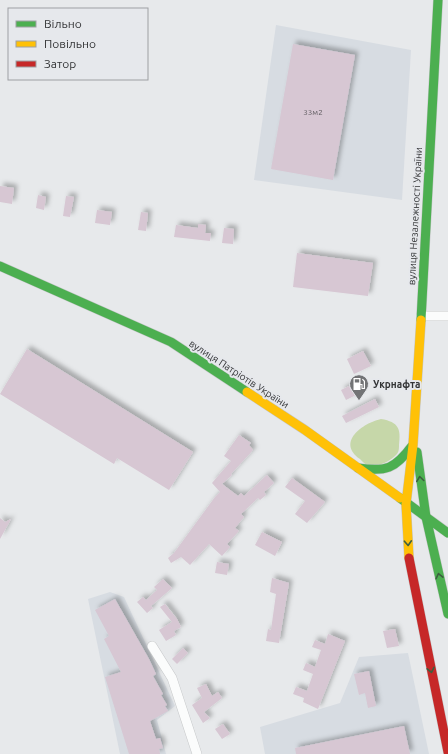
<svg xmlns="http://www.w3.org/2000/svg" width="448" height="754" viewBox="0 0 448 754" font-family="Ubuntu,sans-serif">
  <style>
    .built { fill: #d7dce2 }
    .green { fill: #c6d7a9 }
    .building { fill: #d7c7d3; filter: url(#shadow) }
    .lines { fill: none; stroke-linecap: round; stroke-linejoin: round }
    .street-casing { stroke: #c4c6c7; stroke-width: 10 }
    .fast-casing { stroke: #c4c6c7; stroke-width: 10 }
    .slow-casing { stroke: #c4c6c7; stroke-width: 10 }
    .jam-casing { stroke: #c4c6c7; stroke-width: 10 }
    .street { stroke: #fbfcfc; stroke-width: 9 }
    .fast { stroke: #4caf50; stroke-width: 9 }
    .slow { stroke: #ffc107; stroke-width: 9 }
    .jam { stroke: #c62828; stroke-width: 9 }
    .oneway { stroke: #3c5f3f }
    .labels { text-anchor: middle; dominant-baseline: central; stroke-width: 4; stroke-linejoin: round; paint-order: stroke }
    .number-label { font-size: 8px; fill: #5c595d }
    .street-label { font-size: 10px; fill: #333436; stroke: #e6e8ec }
    .poi-label { font-size: 10px; font-weight: bold; fill: #333436; stroke: #e6e8ec; text-anchor: start }
  </style>
  <defs>
    <filter id="shadow"><feDropShadow dx="3.5" dy="-3.5" stdDeviation="2" flood-color="#0004"/></filter>
  </defs>
  <rect width="100%" height="100%" fill="#e7e9eb"/>
  <g class="built">
    <polygon points="276,25 411,50 402,200 254,180"/>
    <polygon points="110,592 124,597 175,706 157,720 166,754 120,754 88,599"/>
    <polygon points="408,653 429,754 265,754 260,727 340,703 359,657"/>
  </g>
  <path class="green" d="M381,419c18,3 20,10 18,26 0,4 0,8 -4,11 -6,6 -19,12 -28,9 -2,-1 -5,-4 -7,-6 -24,-17 3,-36 21,-40z"/>
  <g class="building">
    <polygon points="293,44 355,55 333,180 271,169"/>
    <polygon points="0,186 14,188 12,204 0,202"/>
    <polygon points="38,195 46,197 44,210 36,208"/>
    <polygon points="66,196 74,197 70,217 63,216"/>
    <polygon points="97,210 112,212 110,225 95,223"/>
    <polygon points="141,212 148,213 146,231 138,230"/>
    <polygon points="198,224 206,225 205,233 211,233 210,241 174,237 176,225 198,228"/>
    <polygon points="224,228 234,229 233,244 222,243"/>
    <polygon points="297,253 373,263 368,296 293,287"/>
    <polygon points="27,349 193,452 169,490 117,458 114,464 0,394"/>
    <polygon points="363,351 371,366 354,374 347,359"/>
    <polygon points="355,383 360,393 346,400 341,390"/>
    <polygon points="375,399 379,407 346,423 342,416"/>
    <polygon points="239,435 251,443 249,445 253,450 231,474 232,475 222,484 238,496 241,493 244,496 267,475 274,483 264,492 266,495 260,500 258,498 241,514 244,517 235,528 239,531 227,544 230,547 222,556 209,544 190,565 181,557 171,563 168,558 174,553 215,497 220,492 212,483 231,461 224,456"/>
    <polygon points="292,478 325,502 307,523 295,514 305,501 285,487"/>
    <polygon points="0,518 5,522 11,519 0,539"/>
    <polygon points="262,532 282,542 275,556 255,545"/>
    <polygon points="217,562 229,564 227,575 215,573"/>
    <polygon points="272,578 289,583 279,643 266,641 268,629 271,630 276,594 270,592"/>
    <polygon points="163,579 172,588 151,606 153,608 147,613 137,602 143,597 146,600 157,590 154,587"/>
    <polygon points="115,599 149,659 156,674 153,676 163,694 161,695 167,705 165,706 168,711 150,721 156,739 160,738 163,748 159,749 160,754 129,754 105,677 121,672 104,639 109,636 95,610"/>
    <polygon points="165,604 177,619 181,627 174,631 176,635 166,641 159,630 172,622 160,607"/>
    <polygon points="395,629 399,646 387,648 383,631"/>
    <polygon points="328,634 345,641 318,709 303,702 304,698 293,694 296,687 307,691 313,674 303,670 306,663 315,667 321,650 312,647 315,640 325,644"/>
    <polygon points="183,648 188,653 177,664 172,659"/>
    <polygon points="369,671 376,706 368,708 365,693 359,695 354,674"/>
    <polygon points="206,684 212,696 218,692 222,698 204,712 210,718 203,723 192,705 202,698 197,688"/>
    <polygon points="223,724 230,734 222,739 215,729"/>
    <polygon points="404,726 410,754 296,754 295,748"/>
  </g>
  <g class="lines">
    <defs>
      <g id="street">
        <polyline points="421,316 448,316"/>
        <polyline points="152,646 172,678 197,754"/>
      </g>
      <g id="fast">
        <polyline points="0,266 171,342 247,392"/>
        <polyline points="421,320 438,0"/>
        <polyline points="417,452 426,517 448,614"/>
        <path d="M358,468c28,4 37,1 54,-22"/>
        <polyline points="400,498 448,533"/>
      </g>
      <g id="slow">
        <polyline points="247,392 305,430 400,498"/>
        <polyline points="409,558 406,504 413,445 421,320"/>
      </g>
      <polyline id="jam" points="409,558 448,752"/>
    </defs>
    <use href="#street" class="street-casing"/>
    <use href="#fast" class="fast-casing"/>
    <use href="#slow" class="slow-casing"/>
    <use href="#jam" class="jam-casing"/>
    <use href="#street" class="street"/>
    <use href="#fast" class="fast"/>
    <use href="#slow" class="slow"/>
    <use href="#jam" class="jam"/>
  </g>
  <defs><path id="oneway-chevron" d="M-2-3.5L2.5 0L-2 3.5" fill="none" stroke-width="1.6" stroke-linecap="round" stroke-linejoin="round"/></defs>
  <g class="oneway">
    <use href="#oneway-chevron" transform="translate(420 479) rotate(-98)"/>
    <use href="#oneway-chevron" transform="translate(408 543) rotate(87)"/>
    <use href="#oneway-chevron" transform="translate(439 576) rotate(-103)"/>
    <use href="#oneway-chevron" transform="translate(431 670) rotate(78)"/>
  </g>
  <defs>
    <symbol id="fuel-pin" viewBox="-11 -11 22 30"><path d="M0 17L-7.5 6A9.5 9.5 0 1 1 7.5 6Z" fill="#727375" stroke="#e6e8ec"/><path d="M-5.5-6h7V0h2V4h1.3V-2.5L3-4.5l.8-.8L6-3V5H2.5V1h-1V6h-7ZM-4.2-4.7v3.2H.2V-4.7Z" fill="#fff"/></symbol>
  </defs>
  <g fill-rule="evenodd">
    <use href="#fuel-pin" x="348" y="373" width="22" height="30"/>
  </g>
  <g class="labels">
    <g class="number-label">
      <text x="313" y="112">33м2</text>
    </g>
    <g class="street-label">
      <text transform="translate(415 216) rotate(-87)">вулиця Незалежності України</text>
      <text transform="translate(239 374) rotate(33)">вулиця Патріотів України</text>
    </g>
    <g class="poi-label">
      <text x="373" y="384">Укрнафта</text>
    </g>
  </g>
  <rect x="8" y="8" width="140" height="72" fill="#e6e8ec" stroke="#9ea0a3"/>
  <rect x="16" y="21" width="20" height="6" fill="#4caf50" stroke="#9ea0a3"/>
  <text x="44" y="28" font-size="12" fill="#333436">Вільно</text>
  <rect x="16" y="41" width="20" height="6" fill="#ffc107" stroke="#9ea0a3"/>
  <text x="44" y="48" font-size="12" fill="#333436">Повільно</text>
  <rect x="16" y="61" width="20" height="6" fill="#c62828" stroke="#9ea0a3"/>
  <text x="44" y="68" font-size="12" fill="#333436">Затор</text>
</svg>
